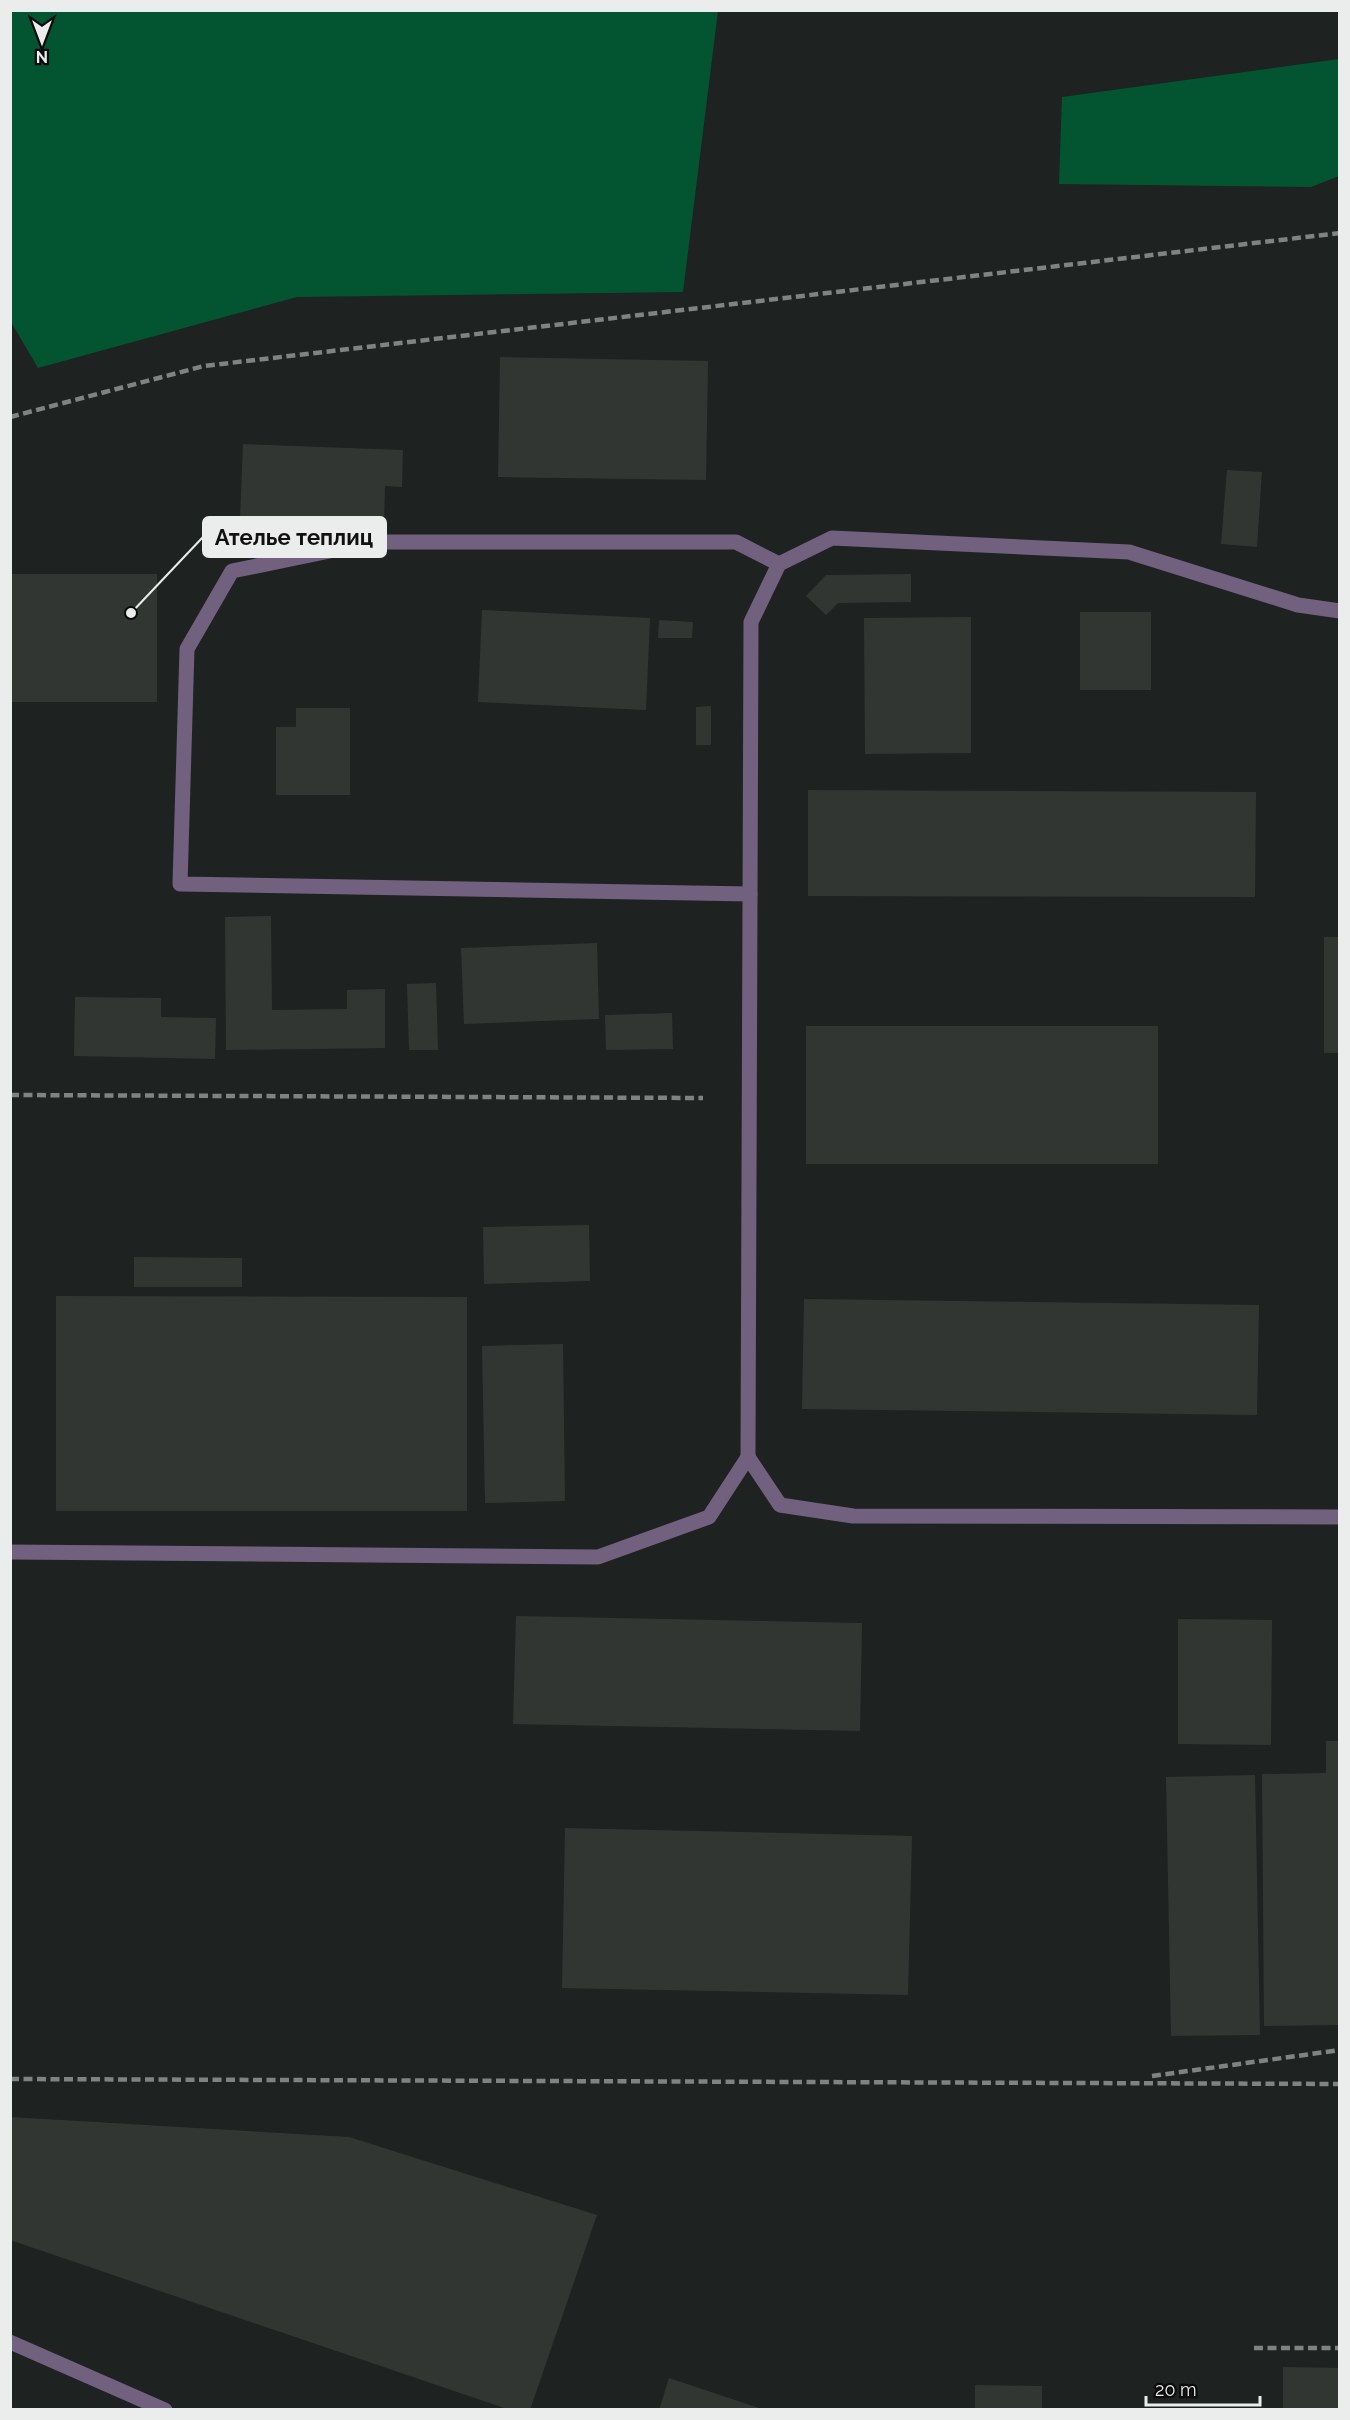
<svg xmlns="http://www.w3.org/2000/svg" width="1350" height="2420" viewBox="0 0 1350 2420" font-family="Raleway,sans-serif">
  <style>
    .forest { fill: #035532 }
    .building { fill: #323633 }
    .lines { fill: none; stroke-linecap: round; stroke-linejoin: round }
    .lane { stroke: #72607f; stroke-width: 15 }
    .rail { stroke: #7f8381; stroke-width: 4.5; stroke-dasharray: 9 4.5; stroke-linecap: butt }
    .leader { fill: none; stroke: #eaedeb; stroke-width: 2 }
    .callout-dot { fill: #eaedeb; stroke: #0a0b0a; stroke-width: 2 }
    .callout { fill: #eaedeb; stroke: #eaedeb; stroke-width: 2 }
    .callout-label { font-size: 22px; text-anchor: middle; font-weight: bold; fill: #111 }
  </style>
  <rect width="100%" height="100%" fill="#1e2220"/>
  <g class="forest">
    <polygon points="10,11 718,11 683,292 297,297 38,368 11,322"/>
    <polygon points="1339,59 1339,176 1311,187 1059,184 1062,97"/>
  </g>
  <g class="building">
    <polygon points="500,357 708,361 706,480 498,477"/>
    <polygon points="243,444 403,450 402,487 385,486 384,525 240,519"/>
    <polygon points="1227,470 1262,472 1257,547 1221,544"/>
    <rect x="10" y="574" width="147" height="128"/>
    <polygon points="911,574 911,602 838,603 826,615 806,596 826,575"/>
    <polygon points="482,610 650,618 646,710 478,702"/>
    <rect x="1080" y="612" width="71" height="78"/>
    <polygon points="971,617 971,753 865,754 864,618"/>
    <polygon points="659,620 693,622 692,638 658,638"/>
    <polygon points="711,706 711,745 696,745 696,707"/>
    <polygon points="296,708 350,708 350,795 276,795 276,727 296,727"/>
    <polygon points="808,790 1256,792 1255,897 808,896"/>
    <polygon points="271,916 272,1010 347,1009 347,990 385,989 385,1048 226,1050 225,917"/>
    <rect x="1324" y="937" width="16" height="116"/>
    <polygon points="597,943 599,1019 464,1024 461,948"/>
    <polygon points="436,983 438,1050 409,1050 407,984"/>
    <polygon points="75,997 161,998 161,1017 216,1018 215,1059 74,1056"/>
    <polygon points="672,1013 673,1049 606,1050 605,1015"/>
    <rect x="806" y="1026" width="352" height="138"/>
    <polygon points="589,1225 590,1281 484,1284 483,1227"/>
    <polygon points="134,1257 242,1258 242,1287 134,1287"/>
    <polygon points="56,1296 467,1297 467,1511 56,1511"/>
    <polygon points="804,1299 1259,1305 1257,1415 802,1409"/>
    <polygon points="563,1344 565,1501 485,1503 482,1346"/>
    <polygon points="516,1616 862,1623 860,1731 513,1724"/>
    <polygon points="1178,1619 1272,1620 1271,1745 1178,1744"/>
    <polygon points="1326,1741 1340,1741 1340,2025 1264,2026 1262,1774 1326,1773"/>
    <polygon points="1255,1775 1260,2035 1171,2036 1166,1777"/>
    <polygon points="565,1828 912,1836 908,1995 562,1988"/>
    <polygon points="10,2117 349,2137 597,2215 530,2410 510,2410 10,2240"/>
    <polygon points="1283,2367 1340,2368 1340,2410 1283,2410"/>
    <polygon points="669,2378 762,2409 762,2410 659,2410"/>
    <polygon points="975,2385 1042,2386 1042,2410 975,2410"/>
  </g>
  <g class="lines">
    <g class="lane">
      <polyline points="750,894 180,884 187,649 232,571 373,542 736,542 779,564"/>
      <polyline points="748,1457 780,1505 853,1516 1340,1517"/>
      <polyline points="10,1552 598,1557 709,1517 748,1457 751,622 779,564 832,538 1129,552 1298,605 1340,611"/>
      <polyline points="10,2342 165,2410"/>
    </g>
    <g class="rail">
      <polyline points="10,417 204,366 1340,233"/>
      <polyline points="10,1095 703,1098"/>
      <polyline points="1152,2076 1340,2050"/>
      <polyline points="10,2079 1340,2084"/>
      <polyline points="1254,2348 1340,2348"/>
    </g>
  </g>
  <path class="leader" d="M131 613L203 537"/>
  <circle class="callout-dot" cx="131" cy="613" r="6"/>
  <rect class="callout" x="203" y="517" width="183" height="40" rx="6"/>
  <g class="callout-label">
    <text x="294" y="545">Ателье теплиц</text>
  </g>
  <rect width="1350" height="2420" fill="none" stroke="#eaedeb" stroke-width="24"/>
  <g transform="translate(42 42) rotate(180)" stroke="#0a0b0a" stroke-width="4.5" paint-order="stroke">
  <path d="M0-4.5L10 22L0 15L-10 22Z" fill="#eaedeb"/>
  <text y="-9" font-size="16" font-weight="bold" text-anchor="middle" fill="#eaedeb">N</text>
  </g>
  <path d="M1146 2396v9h114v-9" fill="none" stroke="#eaedeb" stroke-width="3"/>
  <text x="1155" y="2396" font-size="18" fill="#eaedeb" stroke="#0a0b0a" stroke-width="4.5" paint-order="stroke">20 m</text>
</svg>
